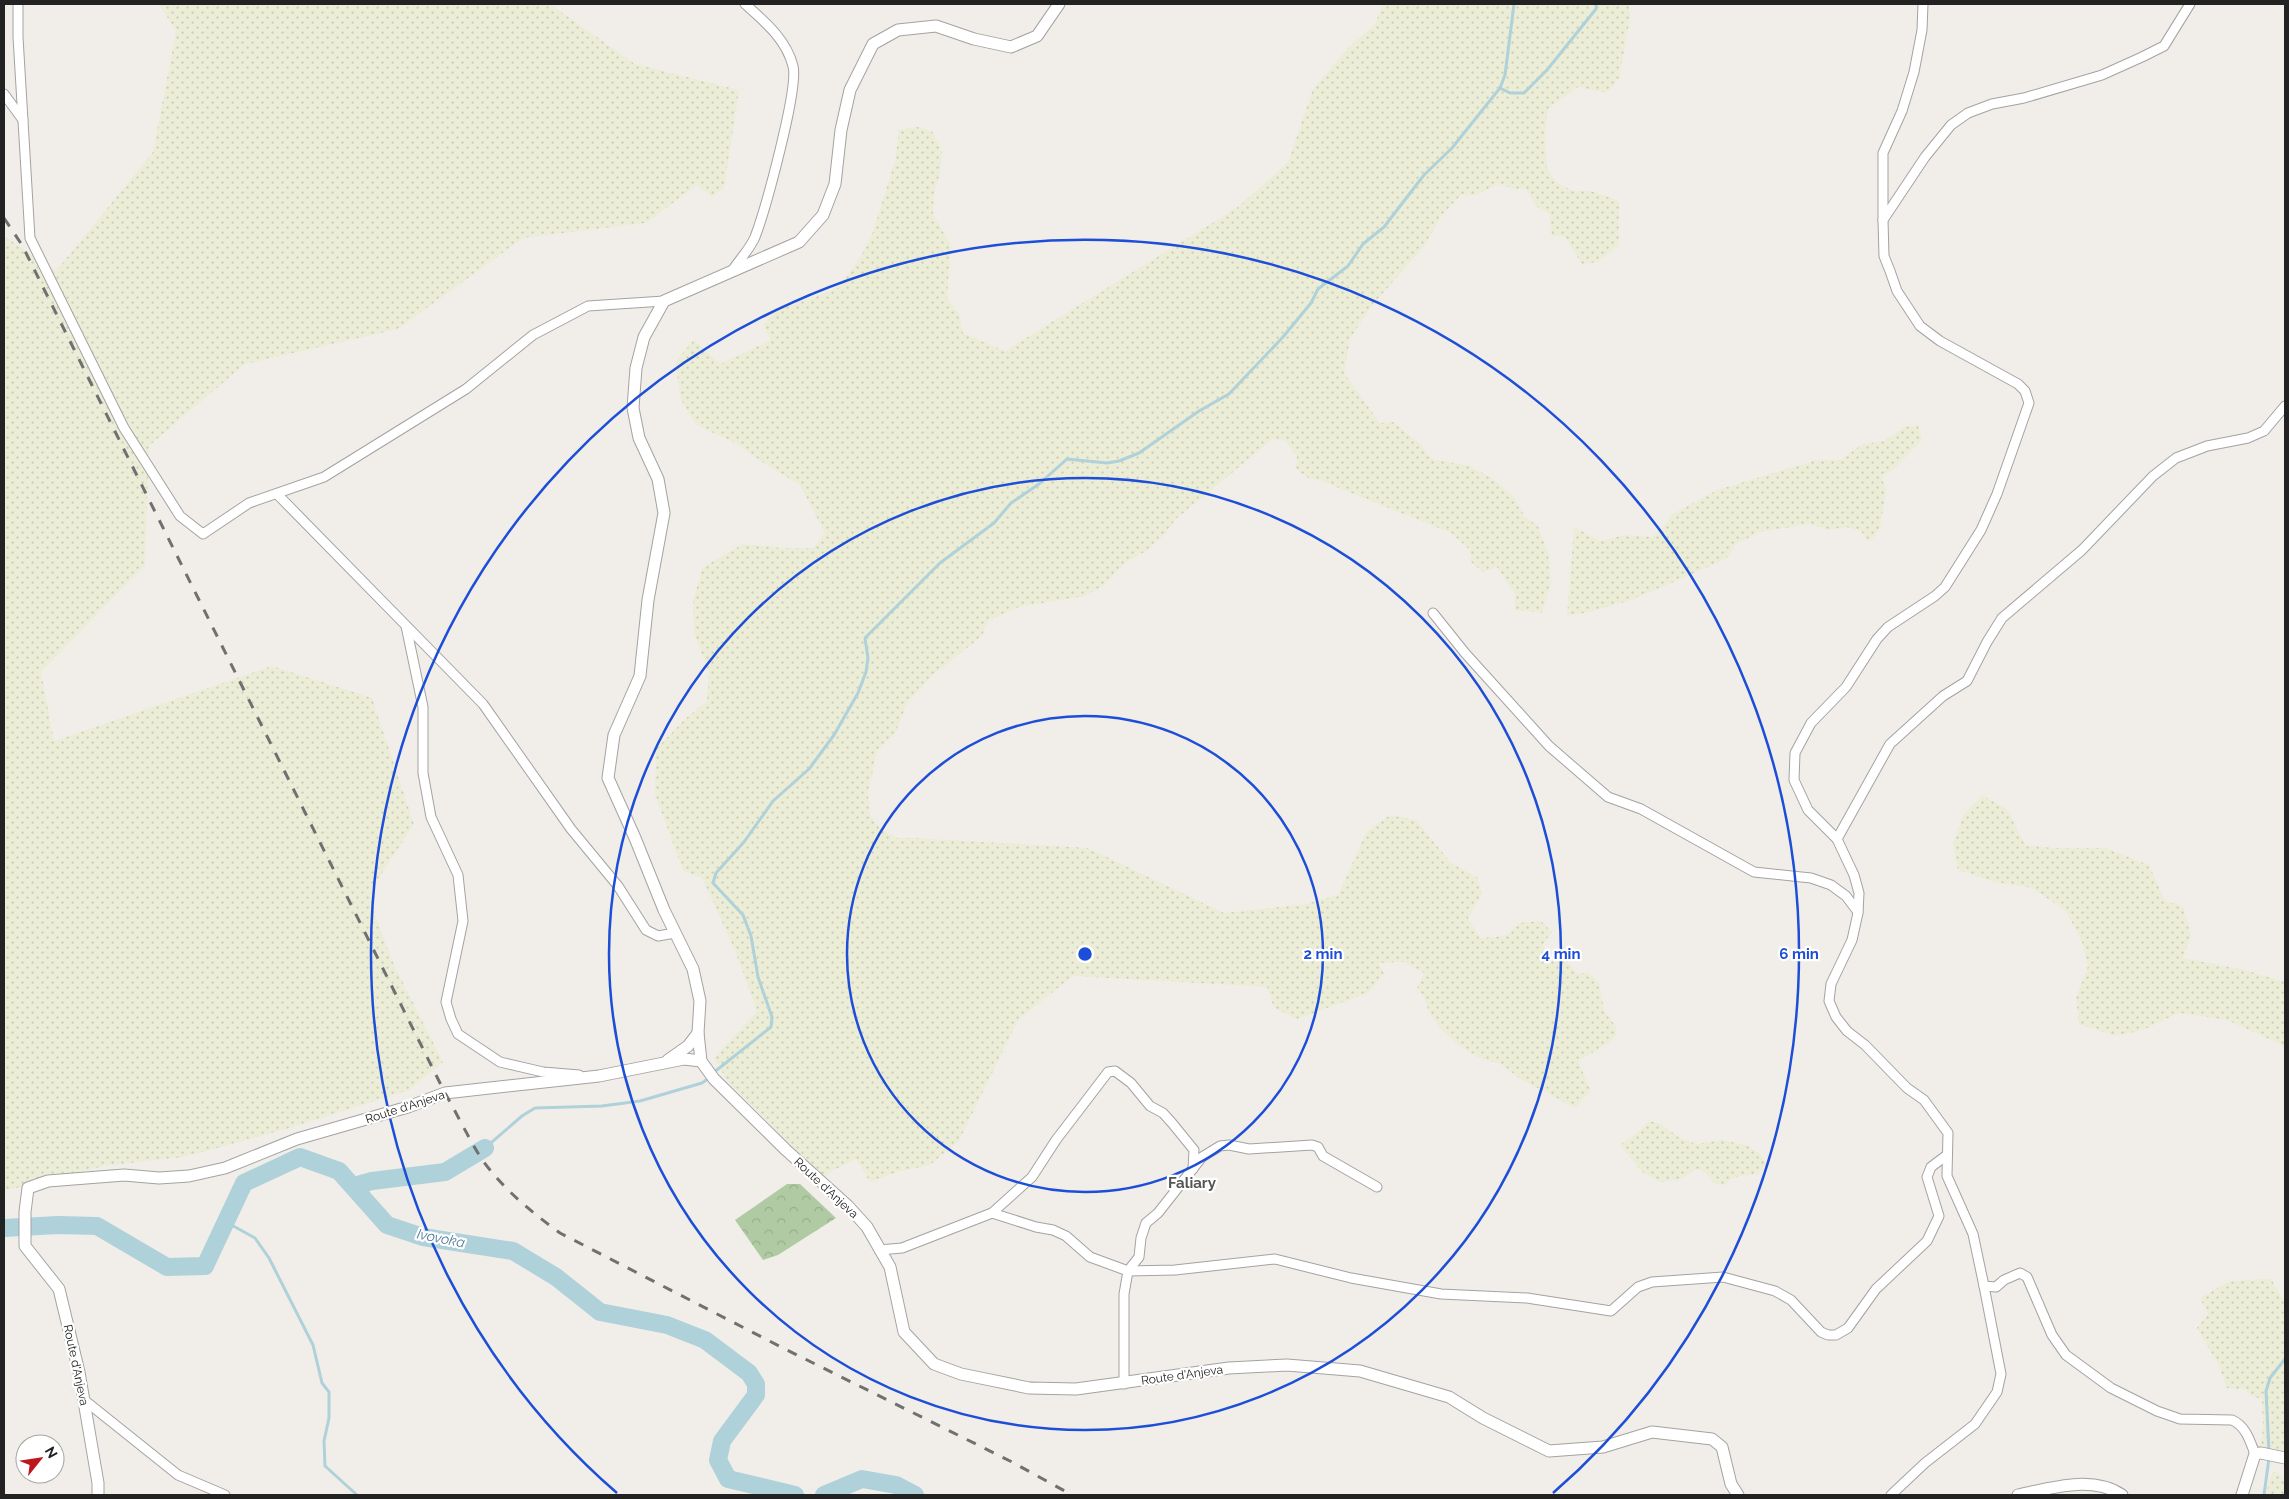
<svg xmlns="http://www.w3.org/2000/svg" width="2289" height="1499" viewBox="0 0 2289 1499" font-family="Raleway,sans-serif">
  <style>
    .farmland { fill: url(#farmland-dots) }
    .forest { fill: url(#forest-crowns) }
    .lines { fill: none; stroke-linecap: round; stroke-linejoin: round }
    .stream { stroke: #afd1d9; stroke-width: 3 }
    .river { stroke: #afd1d9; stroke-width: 18 }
    .minor-casing { stroke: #a3a3a3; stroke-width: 11 }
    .tertiary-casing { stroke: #a3a3a3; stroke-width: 13 }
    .minor { stroke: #fff; stroke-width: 9 }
    .tertiary { stroke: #fff; stroke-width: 11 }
    .rail { stroke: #707070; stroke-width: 3; stroke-dasharray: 10 10; stroke-linecap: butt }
    .ring { fill: none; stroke: #1d4ed8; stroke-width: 2.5 }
    .labels { text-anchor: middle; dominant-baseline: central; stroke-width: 4.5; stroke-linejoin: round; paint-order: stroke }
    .street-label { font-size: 12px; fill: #222; stroke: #fff }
    .water-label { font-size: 14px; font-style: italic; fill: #507799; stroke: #fff }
    .quarter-label { font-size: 15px; font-weight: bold; fill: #555; stroke: #fff }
    .centre { fill: #1d4ed8; stroke: #fff; stroke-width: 2.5 }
    .ring-label { font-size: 15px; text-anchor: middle; font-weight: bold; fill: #1d4ed8; stroke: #fff; stroke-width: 4.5; stroke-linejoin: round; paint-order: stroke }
  </style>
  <defs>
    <pattern id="farmland-dots" width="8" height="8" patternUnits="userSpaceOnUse" patternTransform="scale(1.25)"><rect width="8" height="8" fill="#ecedd7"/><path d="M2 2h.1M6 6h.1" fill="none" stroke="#cacbb8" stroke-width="1.8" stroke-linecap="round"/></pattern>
    <pattern id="forest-crowns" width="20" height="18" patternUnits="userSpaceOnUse" patternTransform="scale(1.25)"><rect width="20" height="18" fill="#b0cba3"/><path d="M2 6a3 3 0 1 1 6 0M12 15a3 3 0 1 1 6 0" fill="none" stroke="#97ae8c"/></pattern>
  </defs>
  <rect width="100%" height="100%" fill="#f1eee9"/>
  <g class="farmland">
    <polygon points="159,4 550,4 635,64 739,90 724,188 712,197 697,185 646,223 523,238 398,329 245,364 149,446 145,565 41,672 54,741 272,666 372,698 414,824 371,890 375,916 394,965 443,1062 409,1090 293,1127 184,1157 104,1166 4,1191 4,236 56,271 153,152 176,31"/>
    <polygon points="1383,4 1629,4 1630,18 1619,79 1607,93 1578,87 1548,109 1545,133 1547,168 1556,182 1573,191 1591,191 1619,201 1619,245 1598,262 1582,264 1564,236 1552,236 1549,214 1536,206 1526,189 1514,189 1499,184 1475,195 1461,195 1441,216 1425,245 1370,308 1350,339 1344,373 1380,423 1394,422 1421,445 1432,459 1470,466 1493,479 1513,496 1525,517 1538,526 1548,552 1551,582 1542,613 1515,610 1515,594 1497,567 1483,572 1471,562 1470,550 1451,533 1319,480 1308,478 1296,469 1297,457 1285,441 1273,439 1175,520 1165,534 1148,550 1125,563 1104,585 1085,596 1019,607 988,621 982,636 932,676 907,703 896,732 877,751 868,793 870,816 880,828 897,838 916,838 1088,848 1224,913 1306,904 1338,895 1367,831 1390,815 1416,820 1451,863 1477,877 1482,894 1468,918 1480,938 1506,936 1519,923 1541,921 1552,932 1543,944 1548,960 1565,959 1578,974 1588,972 1599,983 1604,1010 1616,1027 1616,1035 1609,1043 1578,1061 1591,1091 1575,1108 1520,1079 1501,1064 1482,1059 1458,1045 1440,1028 1428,1011 1426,1001 1417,987 1424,973 1403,962 1379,963 1384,974 1368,993 1297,1019 1274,1008 1267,987 1073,976 1018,1020 959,1141 930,1165 897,1172 870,1182 856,1159 830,1172 826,1177 818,1172 728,1082 714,1058 757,1011 734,948 702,878 683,871 655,794 656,749 685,719 707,701 709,672 694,633 693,600 703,567 743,544 783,548 813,548 825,533 800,485 768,466 735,443 696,425 681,400 675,362 694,340 720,364 771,340 763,325 775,311 838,288 861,256 873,232 895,161 899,130 918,127 932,131 942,152 940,173 934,194 933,215 951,245 947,298 959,314 963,333 1005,351 1238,207 1288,162 1313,89 1349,47 1375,24"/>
    <polygon points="1918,425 1922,440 1892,471 1881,476 1886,490 1880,528 1875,536 1868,542 1861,531 1846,527 1828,530 1810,524 1760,532 1736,544 1726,559 1676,581 1631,600 1590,612 1567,616 1574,527 1600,541 1625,535 1652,537 1666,524 1671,515 1717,490 1816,460 1840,460 1863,444 1884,441 1904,427"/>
    <polygon points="1982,795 2007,809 2025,845 2053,848 2105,848 2149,865 2165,901 2183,906 2191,936 2183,958 2245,970 2285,982 2285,1050 2280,1044 2227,1020 2179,1013 2143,1030 2115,1036 2079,1024 2076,998 2088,966 2082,942 2066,911 2032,888 1995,882 1958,870 1953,844 1963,815"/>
    <polygon points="1649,1121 1661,1124 1681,1139 1697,1144 1721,1140 1747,1145 1760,1154 1766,1164 1758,1174 1740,1176 1730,1180 1725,1185 1715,1184 1705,1172 1696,1169 1682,1179 1660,1182 1642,1172 1620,1145 1639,1131"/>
    <polygon points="2257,1279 2271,1279 2285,1302 2285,1455 2259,1450 2257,1445 2261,1444 2263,1426 2262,1399 2251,1396 2246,1390 2227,1388 2219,1366 2197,1328 2208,1314 2200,1298 2228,1282"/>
    <polygon points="2275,1470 2285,1481 2285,1495 2266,1495 2270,1478"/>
  </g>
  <polygon class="forest" points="787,1184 800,1184 836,1218 778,1255 763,1260 735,1220"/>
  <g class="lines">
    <g class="stream">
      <polyline points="1500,88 1510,93 1524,93 1547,70 1596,9 1596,4"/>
      <polyline points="713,1073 771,1027 772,1017 758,977 751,936 743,915 713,883 716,873 744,842 773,801 809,769 834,735 858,693 866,672 868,658 865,638 940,563 994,523 1011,503 1039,484 1067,459 1107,463 1119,461 1139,453 1199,411 1229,394 1283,337 1311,303 1318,289 1348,266 1363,244 1384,227 1424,175 1452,148 1500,88 1505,75 1514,4"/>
      <polyline points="485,1148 522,1116 535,1108 602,1106 640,1101 702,1083 709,1078"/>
      <polyline points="226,1222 255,1238 269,1258 313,1345 322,1383 329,1392 329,1418 324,1441 325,1466 357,1495"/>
      <polyline points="2269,1452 2266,1391 2270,1378 2285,1359"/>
      <polyline points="2264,1495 2269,1458"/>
    </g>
    <g class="river">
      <polyline points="354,1186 372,1181 445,1172 485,1148"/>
      <polyline points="4,1228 58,1225 97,1226 167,1267 205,1266 244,1183 300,1157 339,1171 387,1225 423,1237 513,1251 556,1277 600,1312 667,1325 705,1340 749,1373 756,1384 756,1395 722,1441 718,1460 728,1479 795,1495"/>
      <polyline points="824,1495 862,1479 896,1485 915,1495"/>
    </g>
    <defs>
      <g id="minor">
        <polyline points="18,4 18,37 30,238 124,428 180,516 203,534 249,503 324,477 466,389 533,335 588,306 664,301"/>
        <polyline points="4,94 23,120"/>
        <polyline points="1883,220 1883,153 1902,111 1914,72 1922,30 1923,4"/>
        <path d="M732,271c7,-11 18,-22 23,-34 10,-26 44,-149 38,-171 -7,-27 -28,-44 -48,-62"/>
        <polyline points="277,494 483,704 571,829 618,886 646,930 658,936 675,933"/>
        <polyline points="1433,613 1465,653 1549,746 1608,797 1641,809 1754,872 1811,878 1831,885 1846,896 1858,912"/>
        <polyline points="406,626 423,707 423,773 431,817 458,875 463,921 446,1002 451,1019 458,1034 500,1062 543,1072 579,1075"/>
        <polyline points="1837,839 1808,810 1794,780 1795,753 1811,723 1846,687 1877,639 1888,627 1935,596 1945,587 1981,530 1997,494 2029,403 2025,391 2018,384 1940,341 1920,326 1897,291 1890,271 1884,256 1883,220 1925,157 1951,125 1968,113 1992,104 2024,98 2102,75 2142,57 2164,46 2190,4"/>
        <polyline points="992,1213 1032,1177 1056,1140 1108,1072 1115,1071 1131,1083 1150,1106 1163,1113 1172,1123 1194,1150 1193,1169"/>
        <polyline points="879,1250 902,1248 992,1213 1036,1227 1053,1230 1066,1236 1090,1257 1128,1271 1175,1270 1275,1259 1351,1278 1441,1294 1527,1298 1611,1311 1638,1287 1652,1282 1723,1277 1775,1291 1791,1300 1821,1332 1828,1335 1836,1335 1848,1328 1876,1289 1927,1241 1939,1216 1927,1177 1931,1167 1947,1155"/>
        <polyline points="1124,1384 1124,1294 1128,1271 1139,1257 1141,1238 1146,1223 1158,1213 1202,1157 1220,1146 1229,1145 1249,1149 1312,1145 1318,1147 1323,1156 1377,1187"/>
        <polyline points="83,1399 178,1475 225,1495"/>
        <path d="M2255,1454c-5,-13 -9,-28 -23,-34l-52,-1 -23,-8 -46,-23 -45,-33 -14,-20 -25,-58 -7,-4 -16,7 -8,7 -12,-1 -11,-52 -26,-58 1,-43 -24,-33 -17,-12 -42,-43 -18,-14 -11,-14 -7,-16 2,-17 21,-44 6,-27 1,-20 -5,-18 -17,-36 53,-95 53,-48 24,-15 20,-39 15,-24 80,-68 71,-74 23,-18 31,-12 41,-8 16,-7 21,-25"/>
        <polyline points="1891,1495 1925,1463 1975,1424 1997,1392 2001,1374 1984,1286"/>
      </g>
      <g id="tertiary">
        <polyline points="1059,4 1037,36 1011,47 974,39 936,26 898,30 873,44 850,90 841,130 835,184 823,215 799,242 664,301 644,337 636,368 633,408 639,438 658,479 664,513 648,600 640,676 614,735 608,778 635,838 664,910 693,969 700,1001 698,1033 701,1061 714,1079 786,1150 848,1206 867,1227 890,1267 904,1332 934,1364 961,1374 1029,1388 1076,1389 1229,1368 1287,1365 1360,1371 1449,1397 1483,1418 1549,1451 1603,1447 1652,1432 1712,1439 1722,1447 1731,1484 1738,1495"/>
        <polyline points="668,1060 688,1046 698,1033"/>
        <polyline points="98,1495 98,1483 79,1372 59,1289 25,1246 25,1212 28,1188 48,1181 124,1175 159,1178 189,1176 225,1168 297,1139 408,1107 445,1093 599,1076 684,1059 701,1061"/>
        <path d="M2018,1495c33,-7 74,-20 104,0"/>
        <polyline points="2242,1495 2255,1454 2261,1453 2285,1458"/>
      </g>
    </defs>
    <use href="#minor" class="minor-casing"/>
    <use href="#tertiary" class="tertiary-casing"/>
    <use href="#minor" class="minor"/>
    <use href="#tertiary" class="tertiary"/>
    <path class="rail" d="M4,218l18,27 423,848c12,21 23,44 36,65 21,30 49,53 79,75l221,114 231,115 60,33"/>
  </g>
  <g class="ring">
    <circle cx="1085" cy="954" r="238"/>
    <circle cx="1085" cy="954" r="476"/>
    <path d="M617 1493A714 714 0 1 1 1553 1493"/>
  </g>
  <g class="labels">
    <g class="street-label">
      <text transform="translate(405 1107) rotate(-18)">Route d'Anjeva</text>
      <text transform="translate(826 1188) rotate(43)">Route d'Anjeva</text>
      <text transform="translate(76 1365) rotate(78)">Route d'Anjeva</text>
      <text transform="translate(1182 1375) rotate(-8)">Route d'Anjeva</text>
    </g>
    <g class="water-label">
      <text transform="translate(441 1238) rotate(11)">Ivovoka</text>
    </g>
    <g class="quarter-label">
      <text x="1192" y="1183">Faliary</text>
    </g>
  </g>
  <circle cx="1085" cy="954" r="8" class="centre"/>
  <g class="ring-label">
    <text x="1323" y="959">2 min</text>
    <text x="1561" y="959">4 min</text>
    <text x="1799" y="959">6 min</text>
  </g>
  <rect width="2289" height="1499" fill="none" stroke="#222222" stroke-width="10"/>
  <g transform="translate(40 1459) rotate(60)"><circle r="24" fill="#ffffff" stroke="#a7a7a7"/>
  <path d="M0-4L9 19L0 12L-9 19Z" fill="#bd161c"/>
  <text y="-8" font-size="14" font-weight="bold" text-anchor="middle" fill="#222222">N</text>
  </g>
</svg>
